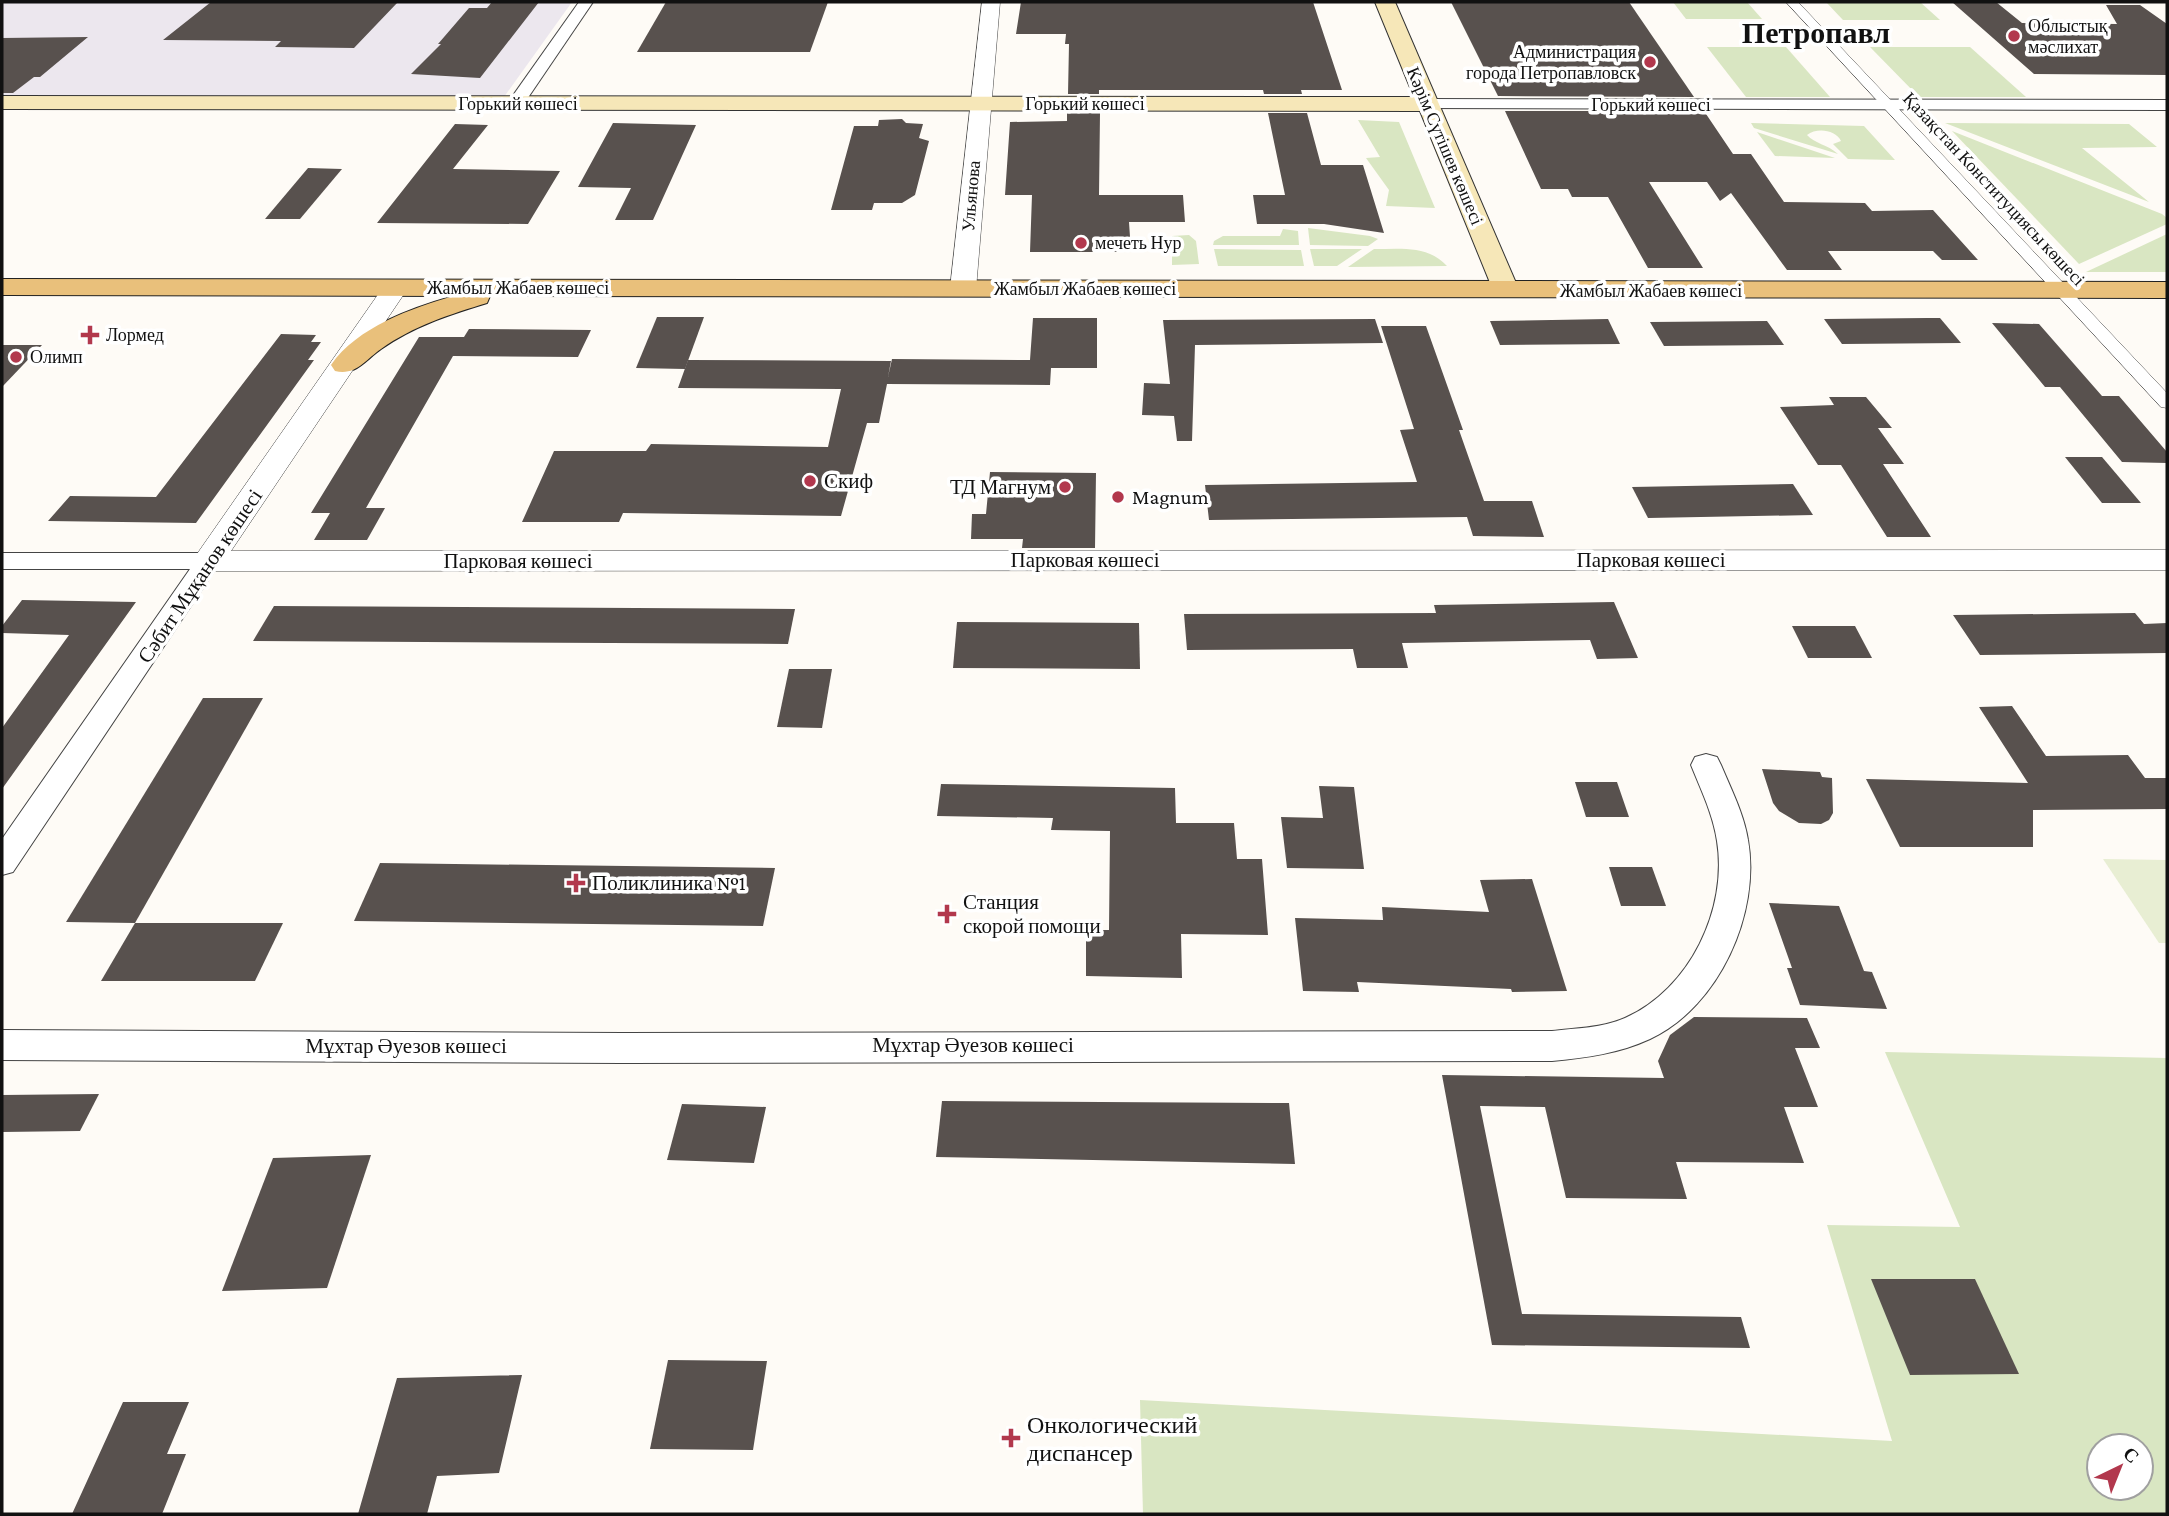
<svg xmlns="http://www.w3.org/2000/svg" width="2169" height="1516" viewBox="0 0 2169 1516" font-family="'Crimson Pro',serif">
  <style>
    .industrial { fill: #ece7ee }
    .green { fill: #d9e6c2; fill-rule: evenodd }
    .pitch { fill: #e8eed3 }
    .building { fill: #58514e }
    .lines { fill: none; stroke-linecap: round; stroke-linejoin: round }
    .pedestrian-casing { stroke: #444; stroke-width: 1 }
    .minor-casing { stroke: #444; stroke-width: 2 }
    .tertiary-casing { stroke: #444; stroke-width: 1 }
    .secondary-casing { stroke: #333; stroke-width: 2 }
    .primary-casing { stroke: #222; stroke-width: 2 }
    .pedestrian { fill: #fff; fill-rule: evenodd }
    .minor { fill: #fff; fill-rule: evenodd }
    .tertiary { fill: #fff; fill-rule: evenodd }
    .secondary { fill: #f6e7b8; fill-rule: evenodd }
    .primary { fill: #e9c07b; fill-rule: evenodd }
    .poi-dot { fill: #b2384d; stroke: #fff; stroke-width: 2.5 }
    .labels { text-anchor: middle; dominant-baseline: central; stroke-width: 7; stroke-linejoin: round; paint-order: stroke }
    .far-poi-label { font-size: 18px; fill: #111; stroke: #fff; text-anchor: start }
    .far-street-label { font-size: 18px; fill: #111; stroke: #fff }
    .poi-label { font-size: 21px; fill: #111; stroke: #fff; text-anchor: start }
    .street-label { font-size: 21px; fill: #111; stroke: #fff }
    .near-poi-label { font-size: 24px; fill: #111; stroke: #fff; text-anchor: start }
    .far-town-label { font-size: 30px; font-weight: bold; fill: #111; stroke: #fff }
  </style>
  <rect width="100%" height="100%" fill="#fefbf6"/>
  <polygon class="industrial" points="2,2 572,2 504,97 2,96"/>
  <g class="green">
    <polygon points="1673,2 1747,2 1762,19 1686,19"/>
    <polygon points="1826,2 1920,2 1940,20 1843,20"/>
    <polygon points="1707,47 1786,47 1830,97 1746,97"/>
    <polygon points="1870,47 1970,47 2026,97 1919,97"/>
    <polygon points="1358,120 1399,122 1435,208 1386,206 1389,190 1366,158 1380,157"/>
    <path d="M1751,123l113,3 31,34 -47,-1 -15,-15 8,-3c-5,-11 -24,-14 -34,-6 8,9 20,9 31,19l-84,-26z"/>
    <polygon points="1945,123 2129,124 2157,147 2082,148 2149,202"/>
    <polygon points="1952,131 2162,214 2167,218 2167,224 2079,264"/>
    <polygon points="1757,132 1835,158 1775,156"/>
    <polygon points="1308,228 1370,236 1378,239 1368,246 1310,245"/>
    <polygon points="1283,229 1298,231 1299,245 1213,245 1214,241 1223,236 1280,236"/>
    <polygon points="2167,234 2167,272 2086,272"/>
    <polygon points="1189,235 1196,241 1199,264 1172,265 1172,236"/>
    <polygon points="1214,249 1301,250 1304,266 1218,266"/>
    <polygon points="1310,249 1362,249 1337,266 1314,266"/>
    <path d="M1374,249c27,0 54,-4 73,17l-99,1z"/>
    <path d="M1885,1052l282,6v456h-1024l-3,-114 752,41 -65,-216 133,2zM2099,1446h42v42h-42z"/>
  </g>
  <polygon class="pitch" points="2103,859 2167,860 2167,943 2159,943"/>
  <g class="building">
    <polygon points="211,2 398,2 354,48 275,47 281,41 163,40"/>
    <polygon points="492,2 539,2 480,78 411,74 441,44 438,44 469,8 487,8"/>
    <polygon points="666,2 828,2 810,52 637,52"/>
    <polygon points="1021,2 1313,2 1342,90 1301,90 1302,94 1264,94 1263,90 1099,90 1099,94 1068,94 1069,44 1065,44 1066,34 1016,34"/>
    <polygon points="1451,2 1629,2 1694,97 1498,96"/>
    <polygon points="1952,2 1996,2 2022,23 2117,24 2106,5 2140,5 2167,24 2167,75 2034,74"/>
    <polygon points="88,37 40,77 34,77 13,93 2,93 2,38"/>
    <polygon points="1505,111 1704,111 1733,154 1751,154 1784,202 1865,203 1872,211 1933,210 1978,260 1942,260 1933,251 1828,251 1842,270 1787,270 1731,193 1720,201 1707,182 1649,182 1703,268 1648,268 1608,197 1572,197 1568,189 1541,189"/>
    <polygon points="1067,113 1100,113 1099,195 1183,195 1185,222 1129,222 1131,252 1030,252 1032,195 1005,195 1010,122 1067,121"/>
    <polygon points="1268,113 1307,113 1321,165 1363,165 1384,233 1324,224 1257,224 1253,195 1285,195"/>
    <polygon points="902,119 906,123 923,124 919,138 929,141 915,195 902,203 874,203 872,210 831,210 854,126 878,126 879,120"/>
    <polygon points="613,123 696,125 653,220 615,220 631,188 578,187"/>
    <polygon points="455,124 488,125 453,169 560,171 528,224 377,223"/>
    <polygon points="308,168 342,169 300,219 265,219"/>
    <polygon points="657,317 704,317 685,369 636,368"/>
    <polygon points="1033,318 1097,318 1097,368 1051,368 1050,385 887,384 879,423 867,423 841,516 623,513 619,522 522,522 554,451 646,451 651,444 828,447 841,389 678,388 688,360 891,361 888,377 892,359 1030,360"/>
    <polygon points="1927,318 1940,318 1961,343 1842,344 1824,319"/>
    <polygon points="1375,319 1383,343 1195,345 1192,441 1177,441 1174,416 1142,415 1144,383 1170,384 1163,320"/>
    <polygon points="1608,319 1620,344 1500,345 1490,321"/>
    <polygon points="1767,321 1784,345 1664,346 1650,322"/>
    <polygon points="1992,323 2039,324 2102,396 2119,396 2167,452 2167,463 2122,462 2060,387 2045,387"/>
    <polygon points="1381,326 1426,326 1463,430 1459,430 1484,501 1532,501 1544,537 1473,536 1467,517 1209,520 1205,485 1417,482 1400,430 1414,429"/>
    <polygon points="469,329 591,330 578,357 453,356 366,508 385,508 367,540 314,540 330,513 311,513 419,337 464,337"/>
    <polygon points="281,334 316,335 311,342 321,342 308,360 314,360 196,523 48,521 70,496 156,497"/>
    <polygon points="2,345 42,345 2,387"/>
    <polygon points="1829,397 1866,397 1892,428 1878,428 1904,464 1883,464 1931,537 1887,537 1841,465 1818,465 1780,407 1834,405"/>
    <polygon points="2065,457 2102,457 2141,503 2102,503"/>
    <polygon points="990,472 1096,473 1095,548 1022,548 1023,539 971,539 972,514 986,514"/>
    <polygon points="1793,484 1813,515 1648,518 1632,487"/>
    <polygon points="22,600 136,602 2,789 2,728 69,635 2,633 2,626"/>
    <polygon points="1614,602 1638,658 1597,659 1590,640 1402,643 1408,668 1357,668 1353,649 1187,650 1184,614 1436,613 1434,605"/>
    <polygon points="274,606 795,609 788,644 253,641"/>
    <polygon points="2135,613 2144,624 2167,623 2167,653 1980,655 1953,615"/>
    <polygon points="957,622 1139,623 1140,669 953,668"/>
    <polygon points="1792,626 1855,626 1872,658 1808,658"/>
    <polygon points="789,669 832,669 822,728 777,727"/>
    <polygon points="203,698 263,698 135,923 66,922"/>
    <polygon points="2012,706 2046,756 2128,755 2145,778 2167,778 2167,809 2033,810 2033,847 1900,847 1866,779 2028,783 1979,707"/>
    <polygon points="1762,769 1820,772 1822,777 1832,778 1833,813 1829,820 1821,824 1799,823 1779,811 1773,803"/>
    <polygon points="1575,782 1617,782 1629,817 1586,817"/>
    <polygon points="941,784 1175,788 1176,823 1234,823 1237,859 1262,859 1268,935 1181,934 1182,978 1086,976 1086,930 1109,930 1110,831 1051,830 1053,818 937,816"/>
    <polygon points="1319,786 1354,787 1364,869 1287,868 1281,817 1323,818"/>
    <polygon points="380,863 775,868 763,926 354,921"/>
    <polygon points="1609,867 1652,867 1666,906 1621,906"/>
    <polygon points="1532,879 1567,991 1512,992 1511,989 1357,982 1359,992 1303,991 1295,918 1383,920 1382,907 1489,912 1480,880"/>
    <polygon points="1769,903 1839,906 1864,971 1872,972 1887,1009 1800,1005 1787,968 1792,968"/>
    <polygon points="135,923 283,923 255,981 101,981"/>
    <polygon points="1694,1017 1807,1018 1820,1048 1795,1048 1818,1107 1784,1107 1804,1163 1676,1162 1687,1199 1566,1198 1545,1107 1480,1106 1522,1314 1741,1317 1750,1348 1492,1345 1442,1075 1664,1078 1658,1061 1670,1035"/>
    <polygon points="99,1094 80,1131 2,1132 2,1095"/>
    <polygon points="942,1101 1289,1103 1295,1164 936,1157"/>
    <polygon points="682,1104 766,1107 754,1163 667,1160"/>
    <polygon points="371,1155 327,1288 222,1291 273,1158"/>
    <polygon points="1871,1279 1975,1279 2019,1374 1910,1375"/>
    <polygon points="668,1360 767,1361 753,1450 650,1449"/>
    <polygon points="522,1375 499,1473 437,1476 427,1514 358,1514 397,1378"/>
    <polygon points="123,1402 189,1402 167,1454 186,1454 162,1514 72,1514"/>
  </g>
  <g class="lines">
    <defs>
      <polygon id="pedestrian" points="1786,2 1798,2 2167,393 2167,408 2161,407"/>
      <g id="minor">
        <polygon points="579,2 593,2 521,108 509,108 507,104"/>
        <polygon points="1426,99 2167,100 2167,110 1420,108 1418,104"/>
        <polygon points="2,553 208,553 217,555 221,561 13,872 2,875 2,839 190,569 2,569"/>
        <path d="M1706,754l11,3 4,8c10,24 23,49 27,75 13,73 -29,167 -98,199 -30,14 -64,19 -98,22l-929,2 -621,-3v-30l621,3 929,-2c24,-3 51,-3 73,-13 65,-29 103,-109 92,-177 -4,-27 -16,-51 -26,-76l4,-8z"/>
      </g>
      <g id="tertiary">
        <polygon points="982,2 1000,2 976,289 972,294 954,294 950,289"/>
        <polygon points="395,280 404,283 408,288 231,551 2167,550 2167,570 208,571 197,568 192,561 197,554 386,283"/>
      </g>
      <polygon id="secondary" points="1375,2 1395,2 1519,290 1515,296 1497,296 1493,290 1420,111 2,109 2,96 1414,97"/>
      <path id="primary" d="M2,279l2165,3v16l-1677,-2 -3,7c-36,11 -74,23 -106,46 -16,11 -25,27 -46,22l-4,-6c26,-38 81,-57 123,-69l-452,-1z"/>
    </defs>
    <use href="#pedestrian" class="pedestrian-casing"/>
    <use href="#minor" class="minor-casing"/>
    <use href="#tertiary" class="tertiary-casing"/>
    <use href="#secondary" class="secondary-casing"/>
    <use href="#primary" class="primary-casing"/>
    <use href="#pedestrian" class="pedestrian"/>
    <use href="#minor" class="minor"/>
    <use href="#tertiary" class="tertiary"/>
    <use href="#secondary" class="secondary"/>
    <use href="#primary" class="primary"/>
  </g>
  <g class="poi-dot">
    <circle cx="2014" cy="36" r="7"/>
    <circle cx="1650" cy="62" r="7"/>
    <circle cx="1081" cy="243" r="7"/>
    <path d="M86.5 324.5h7v7h7v7h-7v7h-7v-7h-7v-7h7z"/>
    <circle cx="16" cy="357" r="7"/>
    <circle cx="810" cy="481" r="7"/>
    <circle cx="1065" cy="487" r="7"/>
    <circle cx="1118" cy="497" r="7"/>
    <path d="M572.5 872.5h7v7h7v7h-7v7h-7v-7h-7v-7h7z"/>
    <path d="M943.5 903.5h7v7h7v7h-7v7h-7v-7h-7v-7h7z"/>
    <path d="M1007.5 1427.5h7v7h7v7h-7v7h-7v-7h-7v-7h7z"/>
  </g>
  <g class="labels">
    <g class="far-poi-label">
      <text x="2028" y="26">Облыстық<tspan x="2028" dy="21">мәслихат</tspan></text>
      <text x="1636" y="52" text-anchor="end">Администрация<tspan x="1636" dy="21">города Петропавловск</tspan></text>
      <text x="1095" y="243">мечеть Нур</text>
      <text x="106" y="335">Лормед</text>
      <text x="30" y="357">Олимп</text>
    </g>
    <g class="far-street-label">
      <text x="518" y="104">Горький көшесі</text>
      <text x="1085" y="104">Горький көшесі</text>
      <text x="1651" y="105">Горький көшесі</text>
      <text transform="translate(1445 146) rotate(67)">Кәрім Сүтішев көшесі</text>
      <text transform="translate(1994 189) rotate(47)">Қазақстан Конституциясы көшесі</text>
      <text transform="translate(971 196) rotate(-85)">Ульянова</text>
      <text x="518" y="288">Жамбыл Жабаев көшесі</text>
      <text x="1085" y="289">Жамбыл Жабаев көшесі</text>
      <text x="1651" y="291">Жамбыл Жабаев көшесі</text>
    </g>
    <g class="poi-label">
      <text x="824" y="481">Скиф</text>
      <text x="1051" y="487" text-anchor="end">ТД Магнум</text>
      <text x="1132" y="497">Magnum</text>
      <text x="592" y="883">Поликлиника №1</text>
      <text x="963" y="902">Станция<tspan x="963" dy="24">скорой помощи</tspan></text>
    </g>
    <g class="street-label">
      <text x="1085" y="560">Парковая көшесі</text>
      <text x="1651" y="560">Парковая көшесі</text>
      <text x="518" y="561">Парковая көшесі</text>
      <text transform="translate(200 576) rotate(-56)">Сәбит Мұқанов көшесі</text>
      <text x="973" y="1045">Мұхтар Әуезов көшесі</text>
      <text x="406" y="1046">Мұхтар Әуезов көшесі</text>
    </g>
    <g class="near-poi-label">
      <text x="1027" y="1424">Онкологический<tspan x="1027" dy="28">диспансер</tspan></text>
    </g>
    <g class="far-town-label">
      <text x="1816" y="32">Петропавл</text>
    </g>
  </g>
  <rect width="2169" height="1516" fill="none" stroke="#111111" stroke-width="7"/>
  <g transform="translate(2120 1467) rotate(43)"><circle r="33" fill="#ffffff" stroke="#a0a0a0" stroke-width="2"/>
  <path d="M0-5L12 26L0 18L-12 26Z" fill="#b2384d"/>
  <text y="-10" font-size="19" font-weight="bold" text-anchor="middle" fill="#111111">С</text>
  </g>
</svg>
